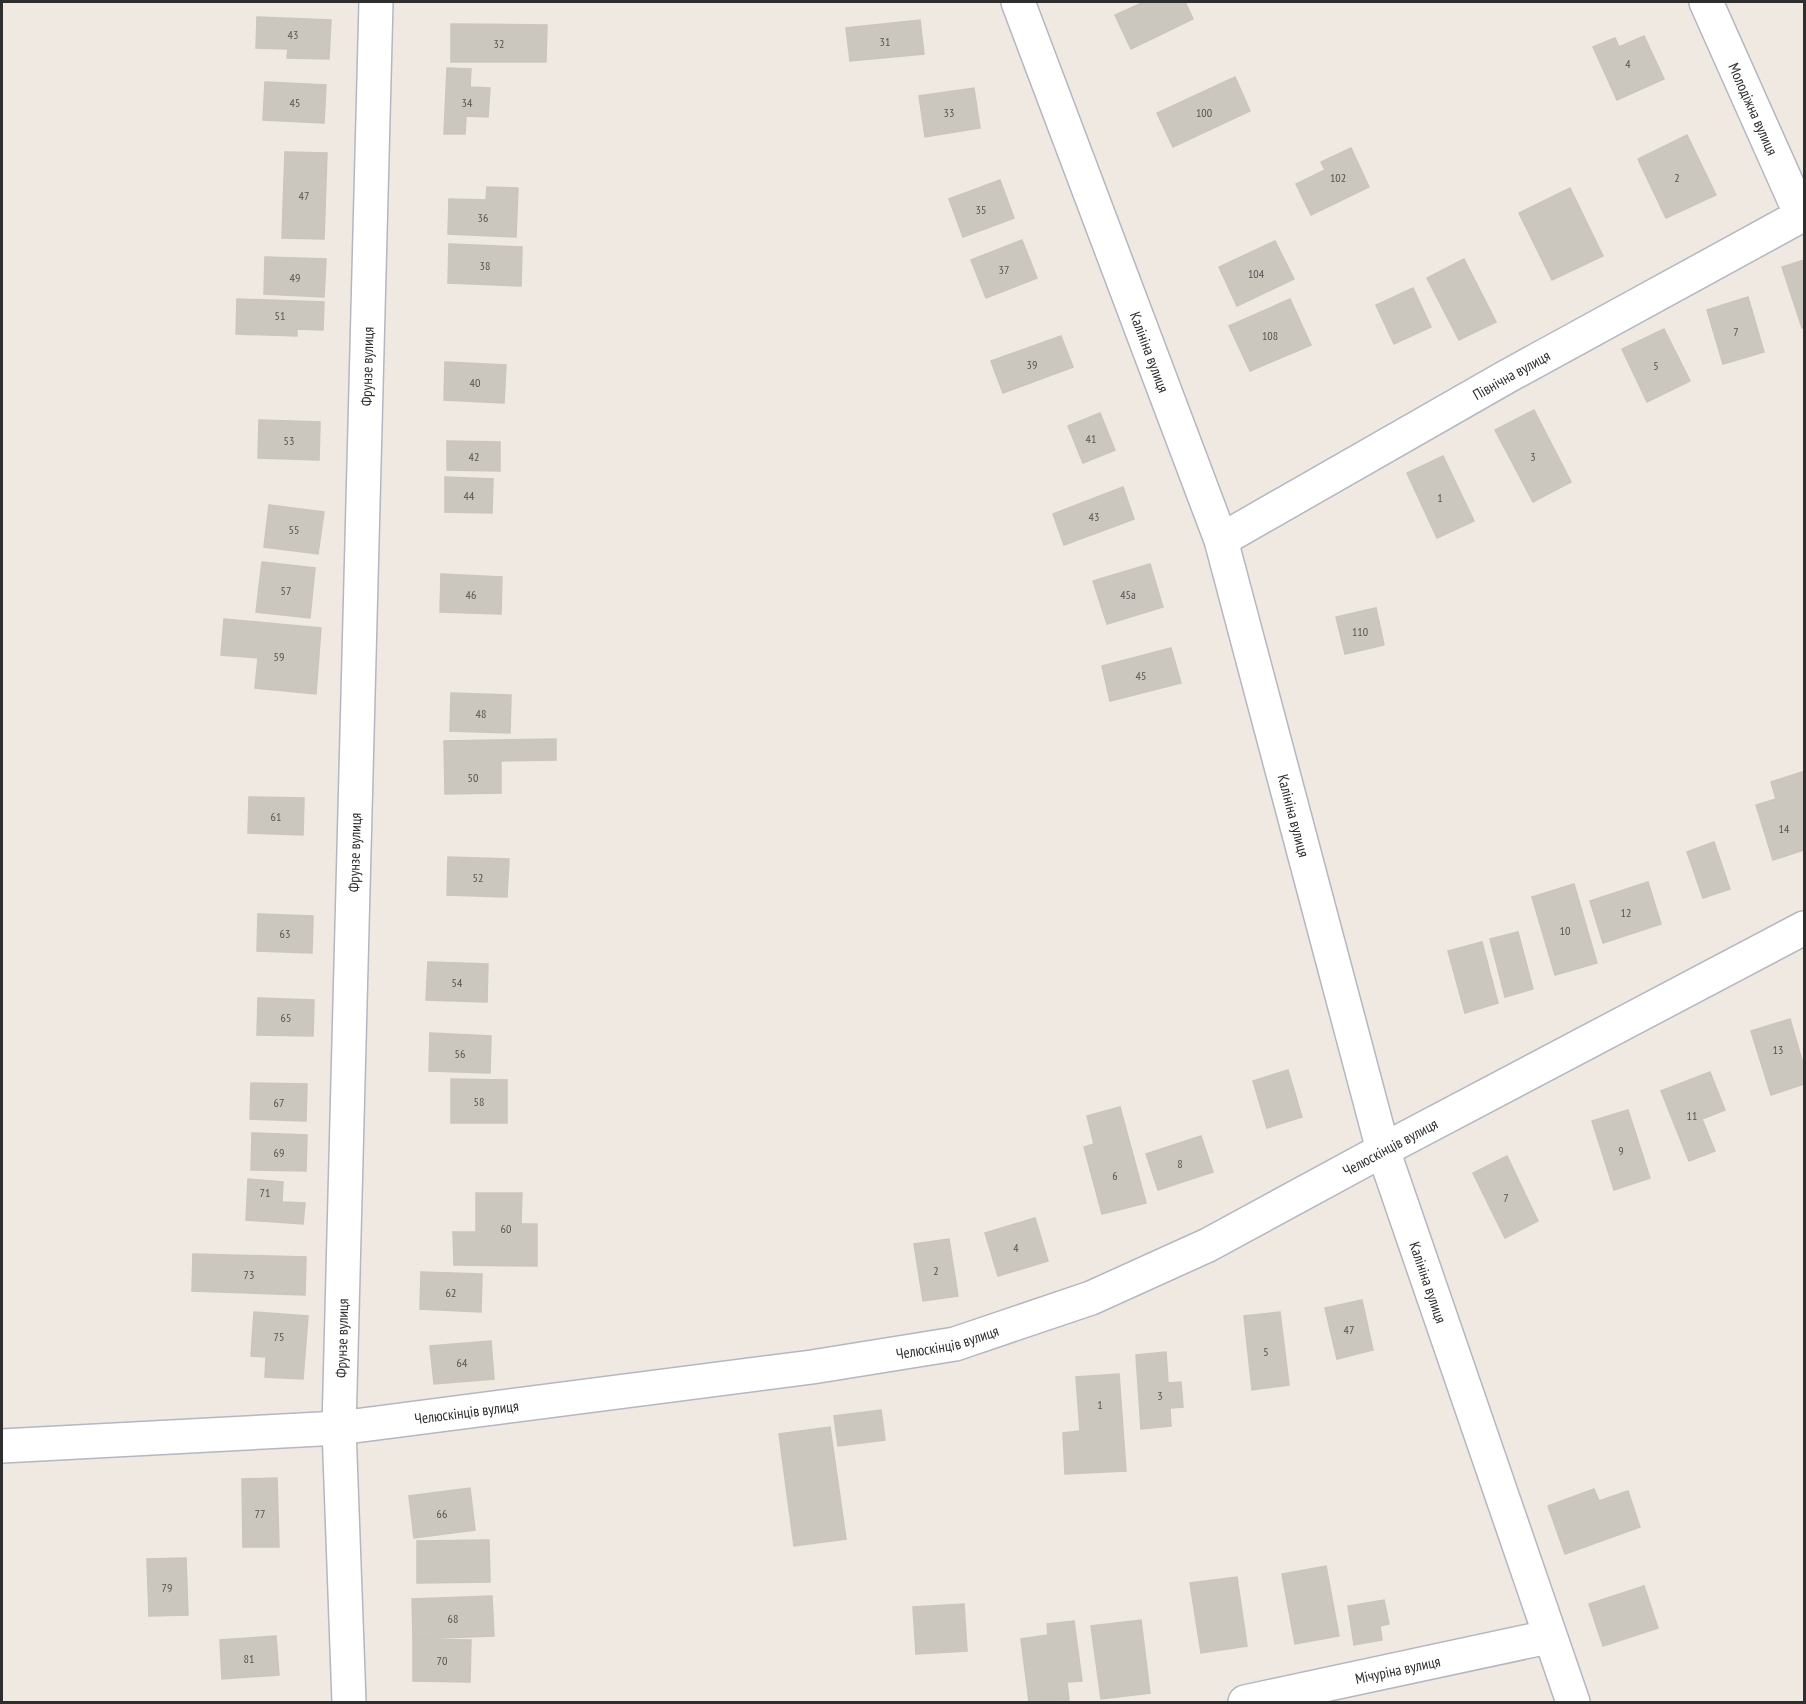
<svg xmlns="http://www.w3.org/2000/svg" width="1806" height="1704" viewBox="0 0 1806 1704" font-family="'PT Sans Narrow',sans-serif">
  <style>
    .building { fill: #cbc7bf; stroke: #cbc5ba; stroke-width: 1.5 }
    .lines { fill: none; stroke-linecap: round; stroke-linejoin: round }
    .minor-casing { stroke: #b4b7c1; stroke-width: 36 }
    .tertiary-casing { stroke: #b4b7c1; stroke-width: 36 }
    .minor { stroke: #fff; stroke-width: 33 }
    .tertiary { stroke: #fff; stroke-width: 33 }
    .labels { text-anchor: middle; dominant-baseline: central; stroke-width: 4.5; stroke-linejoin: round; paint-order: stroke }
    .number-label { font-size: 12px; fill: #555452 }
    .street-label { font-size: 15px; fill: #2e2e2e; stroke: #fff }
  </style>
  <rect width="100%" height="100%" fill="#efe9e1"/>
  <g class="building">
    <polygon points="1144,2 1185,2 1193,19 1131,49 1115,15"/>
    <polygon points="257,17 331,20 329,59 287,58 288,49 256,48"/>
    <polygon points="920,20 924,54 850,61 846,28"/>
    <polygon points="451,24 547,25 546,62 451,62"/>
    <polygon points="1644,36 1664,79 1617,100 1593,47 1615,38 1619,47"/>
    <polygon points="447,68 471,69 470,87 490,88 488,117 466,116 465,134 444,134"/>
    <polygon points="1235,77 1250,111 1173,147 1157,113"/>
    <polygon points="265,82 326,85 324,123 263,120"/>
    <polygon points="974,88 980,128 925,137 919,96"/>
    <polygon points="1687,135 1716,195 1666,218 1638,159"/>
    <polygon points="1351,148 1369,187 1311,215 1296,184 1325,170 1321,162"/>
    <polygon points="285,152 327,153 324,239 282,238"/>
    <polygon points="1000,180 1014,218 963,237 949,199"/>
    <polygon points="487,187 518,188 516,237 448,234 449,199 486,200"/>
    <polygon points="1570,188 1603,256 1552,280 1519,213"/>
    <polygon points="1022,240 1037,278 986,298 971,260"/>
    <polygon points="1275,241 1294,279 1237,306 1219,267"/>
    <polygon points="449,244 522,247 521,286 448,283"/>
    <polygon points="265,257 326,259 324,297 264,294"/>
    <polygon points="1464,259 1496,322 1459,340 1427,278"/>
    <polygon points="1804,260 1804,327 1802,328 1782,267"/>
    <polygon points="1413,288 1431,327 1394,344 1376,305"/>
    <polygon points="1748,297 1764,352 1723,364 1707,310"/>
    <polygon points="237,299 324,302 323,330 297,329 297,336 236,334"/>
    <polygon points="1290,299 1311,345 1250,371 1229,326"/>
    <polygon points="1664,329 1690,381 1647,402 1622,349"/>
    <polygon points="1061,336 1073,367 1003,393 991,361"/>
    <polygon points="445,362 506,365 504,403 444,400"/>
    <polygon points="1534,410 1571,482 1533,502 1495,430"/>
    <polygon points="1100,413 1115,450 1083,463 1068,426"/>
    <polygon points="259,420 320,422 319,460 258,458"/>
    <polygon points="447,441 500,442 500,471 447,470"/>
    <polygon points="1443,456 1474,521 1437,538 1407,473"/>
    <polygon points="445,477 493,479 492,513 445,512"/>
    <polygon points="1123,487 1134,519 1064,545 1053,514"/>
    <polygon points="269,505 324,512 318,554 264,547"/>
    <polygon points="262,562 315,568 310,618 256,612"/>
    <polygon points="1150,564 1163,607 1107,624 1093,581"/>
    <polygon points="441,574 502,577 501,614 440,612"/>
    <polygon points="1376,608 1384,645 1345,654 1336,617"/>
    <polygon points="224,619 321,628 316,694 255,688 258,658 221,655"/>
    <polygon points="1171,648 1181,683 1110,701 1102,666"/>
    <polygon points="451,693 511,695 510,733 450,731"/>
    <polygon points="556,739 556,760 501,761 501,793 445,794 444,741"/>
    <polygon points="1802,772 1804,781 1804,850 1773,860 1756,805 1776,799 1771,782"/>
    <polygon points="249,797 304,798 303,835 248,833"/>
    <polygon points="1714,842 1730,889 1703,898 1687,852"/>
    <polygon points="448,857 509,859 507,897 447,895"/>
    <polygon points="1648,882 1661,924 1603,943 1590,901"/>
    <polygon points="1574,884 1597,963 1555,975 1532,897"/>
    <polygon points="258,914 313,916 312,953 257,951"/>
    <polygon points="1518,932 1533,989 1505,997 1490,939"/>
    <polygon points="1482,942 1498,1003 1465,1013 1448,951"/>
    <polygon points="428,962 488,964 487,1002 426,1000"/>
    <polygon points="258,998 314,1000 313,1036 257,1035"/>
    <polygon points="1790,1019 1804,1067 1804,1084 1771,1095 1751,1031"/>
    <polygon points="430,1033 491,1036 490,1073 429,1071"/>
    <polygon points="1288,1070 1302,1117 1267,1128 1253,1081"/>
    <polygon points="1710,1072 1725,1110 1702,1119 1715,1151 1689,1161 1661,1091"/>
    <polygon points="451,1079 507,1080 507,1123 451,1123"/>
    <polygon points="251,1083 307,1084 306,1121 250,1119"/>
    <polygon points="1120,1107 1146,1203 1102,1214 1084,1147 1094,1144 1087,1116"/>
    <polygon points="1628,1110 1650,1178 1614,1190 1592,1121"/>
    <polygon points="252,1133 307,1135 306,1171 251,1170"/>
    <polygon points="1201,1136 1213,1172 1158,1190 1146,1154"/>
    <polygon points="1507,1156 1538,1221 1505,1238 1473,1173"/>
    <polygon points="248,1179 283,1182 282,1202 305,1203 303,1224 246,1220"/>
    <polygon points="476,1193 522,1193 521,1224 537,1224 537,1266 454,1265 453,1232 476,1232"/>
    <polygon points="1035,1218 1048,1261 998,1276 985,1233"/>
    <polygon points="949,1239 958,1296 923,1301 914,1244"/>
    <polygon points="193,1254 306,1257 305,1295 192,1291"/>
    <polygon points="421,1272 482,1274 481,1312 420,1309"/>
    <polygon points="1362,1300 1373,1350 1337,1359 1325,1308"/>
    <polygon points="254,1312 308,1316 303,1379 265,1377 266,1357 251,1356"/>
    <polygon points="1280,1312 1289,1385 1252,1390 1244,1316"/>
    <polygon points="491,1341 494,1379 434,1384 430,1346"/>
    <polygon points="1166,1352 1168,1383 1181,1382 1183,1407 1170,1408 1171,1426 1141,1429 1136,1355"/>
    <polygon points="1119,1374 1126,1471 1065,1474 1063,1433 1080,1431 1076,1377"/>
    <polygon points="881,1410 885,1440 838,1446 834,1416"/>
    <polygon points="830,1427 846,1539 794,1546 779,1434"/>
    <polygon points="277,1478 279,1547 243,1547 242,1479"/>
    <polygon points="470,1488 475,1530 414,1538 409,1496"/>
    <polygon points="1594,1489 1599,1501 1628,1491 1640,1527 1565,1554 1548,1506"/>
    <polygon points="489,1540 490,1582 417,1583 417,1541"/>
    <polygon points="186,1558 188,1615 149,1616 147,1559"/>
    <polygon points="1326,1566 1339,1636 1295,1644 1282,1574"/>
    <polygon points="1237,1577 1247,1646 1201,1653 1190,1583"/>
    <polygon points="1644,1586 1658,1628 1603,1646 1589,1604"/>
    <polygon points="492,1596 494,1636 413,1639 412,1599"/>
    <polygon points="1384,1600 1389,1624 1380,1626 1382,1640 1354,1645 1348,1606"/>
    <polygon points="964,1604 967,1651 916,1654 913,1607"/>
    <polygon points="1141,1620 1150,1693 1101,1699 1091,1626"/>
    <polygon points="1074,1621 1082,1681 1067,1682 1069,1700 1029,1702 1021,1639 1048,1635 1047,1624"/>
    <polygon points="276,1636 279,1675 222,1679 220,1640"/>
    <polygon points="413,1639 471,1640 470,1682 413,1681"/>
  </g>
  <g class="lines">
    <defs>
      <g id="minor">
        <path id="s1" d="M1706,2l95,213"/>
        <path id="s2" d="M1221,540l285,-163 298,-163"/>
        <path id="s3" d="M2,1446l337,-18 473,-61 143,-23 136,-46 117,-53 175,-95 421,-222"/>
        <path id="s4" d="M349,1702l-10,-274 37,-1426"/>
        <path id="s5" d="M1245,1702l303,-65"/>
      </g>
      <g id="tertiary">
        <path id="s6" d="M1018,2l203,538 162,610 190,552"/>
      </g>
    </defs>
    <use href="#minor" class="minor-casing"/>
    <use href="#tertiary" class="tertiary-casing"/>
    <use href="#minor" class="minor"/>
    <use href="#tertiary" class="tertiary"/>
  </g>
  <g class="labels">
    <g class="number-label">
      <text x="293" y="34">43</text>
      <text x="885" y="41">31</text>
      <text x="499" y="43">32</text>
      <text x="1628" y="63">4</text>
      <text x="295" y="102">45</text>
      <text x="467" y="102">34</text>
      <text x="949" y="112">33</text>
      <text x="1204" y="112">100</text>
      <text x="1338" y="177">102</text>
      <text x="1677" y="177">2</text>
      <text x="304" y="195">47</text>
      <text x="981" y="209">35</text>
      <text x="483" y="217">36</text>
      <text x="485" y="265">38</text>
      <text x="1004" y="269">37</text>
      <text x="1256" y="273">104</text>
      <text x="295" y="277">49</text>
      <text x="280" y="315">51</text>
      <text x="1736" y="331">7</text>
      <text x="1270" y="335">108</text>
      <text x="1032" y="364">39</text>
      <text x="1656" y="365">5</text>
      <text x="475" y="382">40</text>
      <text x="1091" y="438">41</text>
      <text x="289" y="440">53</text>
      <text x="474" y="456">42</text>
      <text x="1533" y="456">3</text>
      <text x="469" y="495">44</text>
      <text x="1440" y="497">1</text>
      <text x="1094" y="516">43</text>
      <text x="294" y="529">55</text>
      <text x="286" y="590">57</text>
      <text x="471" y="594">46</text>
      <text x="1128" y="594">45а</text>
      <text x="1360" y="631">110</text>
      <text x="279" y="656">59</text>
      <text x="1141" y="675">45</text>
      <text x="481" y="713">48</text>
      <text x="473" y="777">50</text>
      <text x="276" y="816">61</text>
      <text x="1784" y="828">14</text>
      <text x="478" y="877">52</text>
      <text x="1626" y="912">12</text>
      <text x="1565" y="930">10</text>
      <text x="285" y="933">63</text>
      <text x="457" y="982">54</text>
      <text x="286" y="1017">65</text>
      <text x="1778" y="1049">13</text>
      <text x="460" y="1053">56</text>
      <text x="479" y="1101">58</text>
      <text x="279" y="1102">67</text>
      <text x="1692" y="1115">11</text>
      <text x="1621" y="1150">9</text>
      <text x="279" y="1152">69</text>
      <text x="1180" y="1163">8</text>
      <text x="1115" y="1175">6</text>
      <text x="265" y="1192">71</text>
      <text x="1506" y="1197">7</text>
      <text x="506" y="1228">60</text>
      <text x="1016" y="1247">4</text>
      <text x="936" y="1270">2</text>
      <text x="249" y="1274">73</text>
      <text x="451" y="1292">62</text>
      <text x="1349" y="1329">47</text>
      <text x="279" y="1336">75</text>
      <text x="1266" y="1351">5</text>
      <text x="462" y="1362">64</text>
      <text x="1160" y="1395">3</text>
      <text x="1100" y="1404">1</text>
      <text x="260" y="1513">77</text>
      <text x="442" y="1513">66</text>
      <text x="167" y="1587">79</text>
      <text x="453" y="1618">68</text>
      <text x="249" y="1658">81</text>
      <text x="442" y="1660">70</text>
    </g>
    <g class="street-label">
      <text stroke="none"><textPath href="#s1" startOffset="117">Молодіжна вулиця</textPath></text>
      <text stroke="none"><textPath href="#s6" startOffset="374">Калініна вулиця</textPath></text>
      <text stroke="none"><textPath href="#s4" startOffset="1336">Фрунзе вулиця</textPath></text>
      <text stroke="none"><textPath href="#s2" startOffset="334">Північна вулиця</textPath></text>
      <text stroke="none"><textPath href="#s6" startOffset="860">Калініна вулиця</textPath></text>
      <text stroke="none"><textPath href="#s4" startOffset="850">Фрунзе вулиця</textPath></text>
      <text stroke="none"><textPath href="#s3" startOffset="1438">Челюскінців вулиця</textPath></text>
      <text stroke="none"><textPath href="#s6" startOffset="1346">Калініна вулиця</textPath></text>
      <text stroke="none"><textPath href="#s4" startOffset="364">Фрунзе вулиця</textPath></text>
      <text stroke="none"><textPath href="#s3" startOffset="952">Челюскінців вулиця</textPath></text>
      <text stroke="none"><textPath href="#s3" startOffset="466">Челюскінців вулиця</textPath></text>
      <text stroke="none"><textPath href="#s5" startOffset="156">Мічуріна вулиця</textPath></text>
    </g>
  </g>
  <rect width="1806" height="1704" fill="none" stroke="#2e2e2e" stroke-width="6"/>
</svg>
